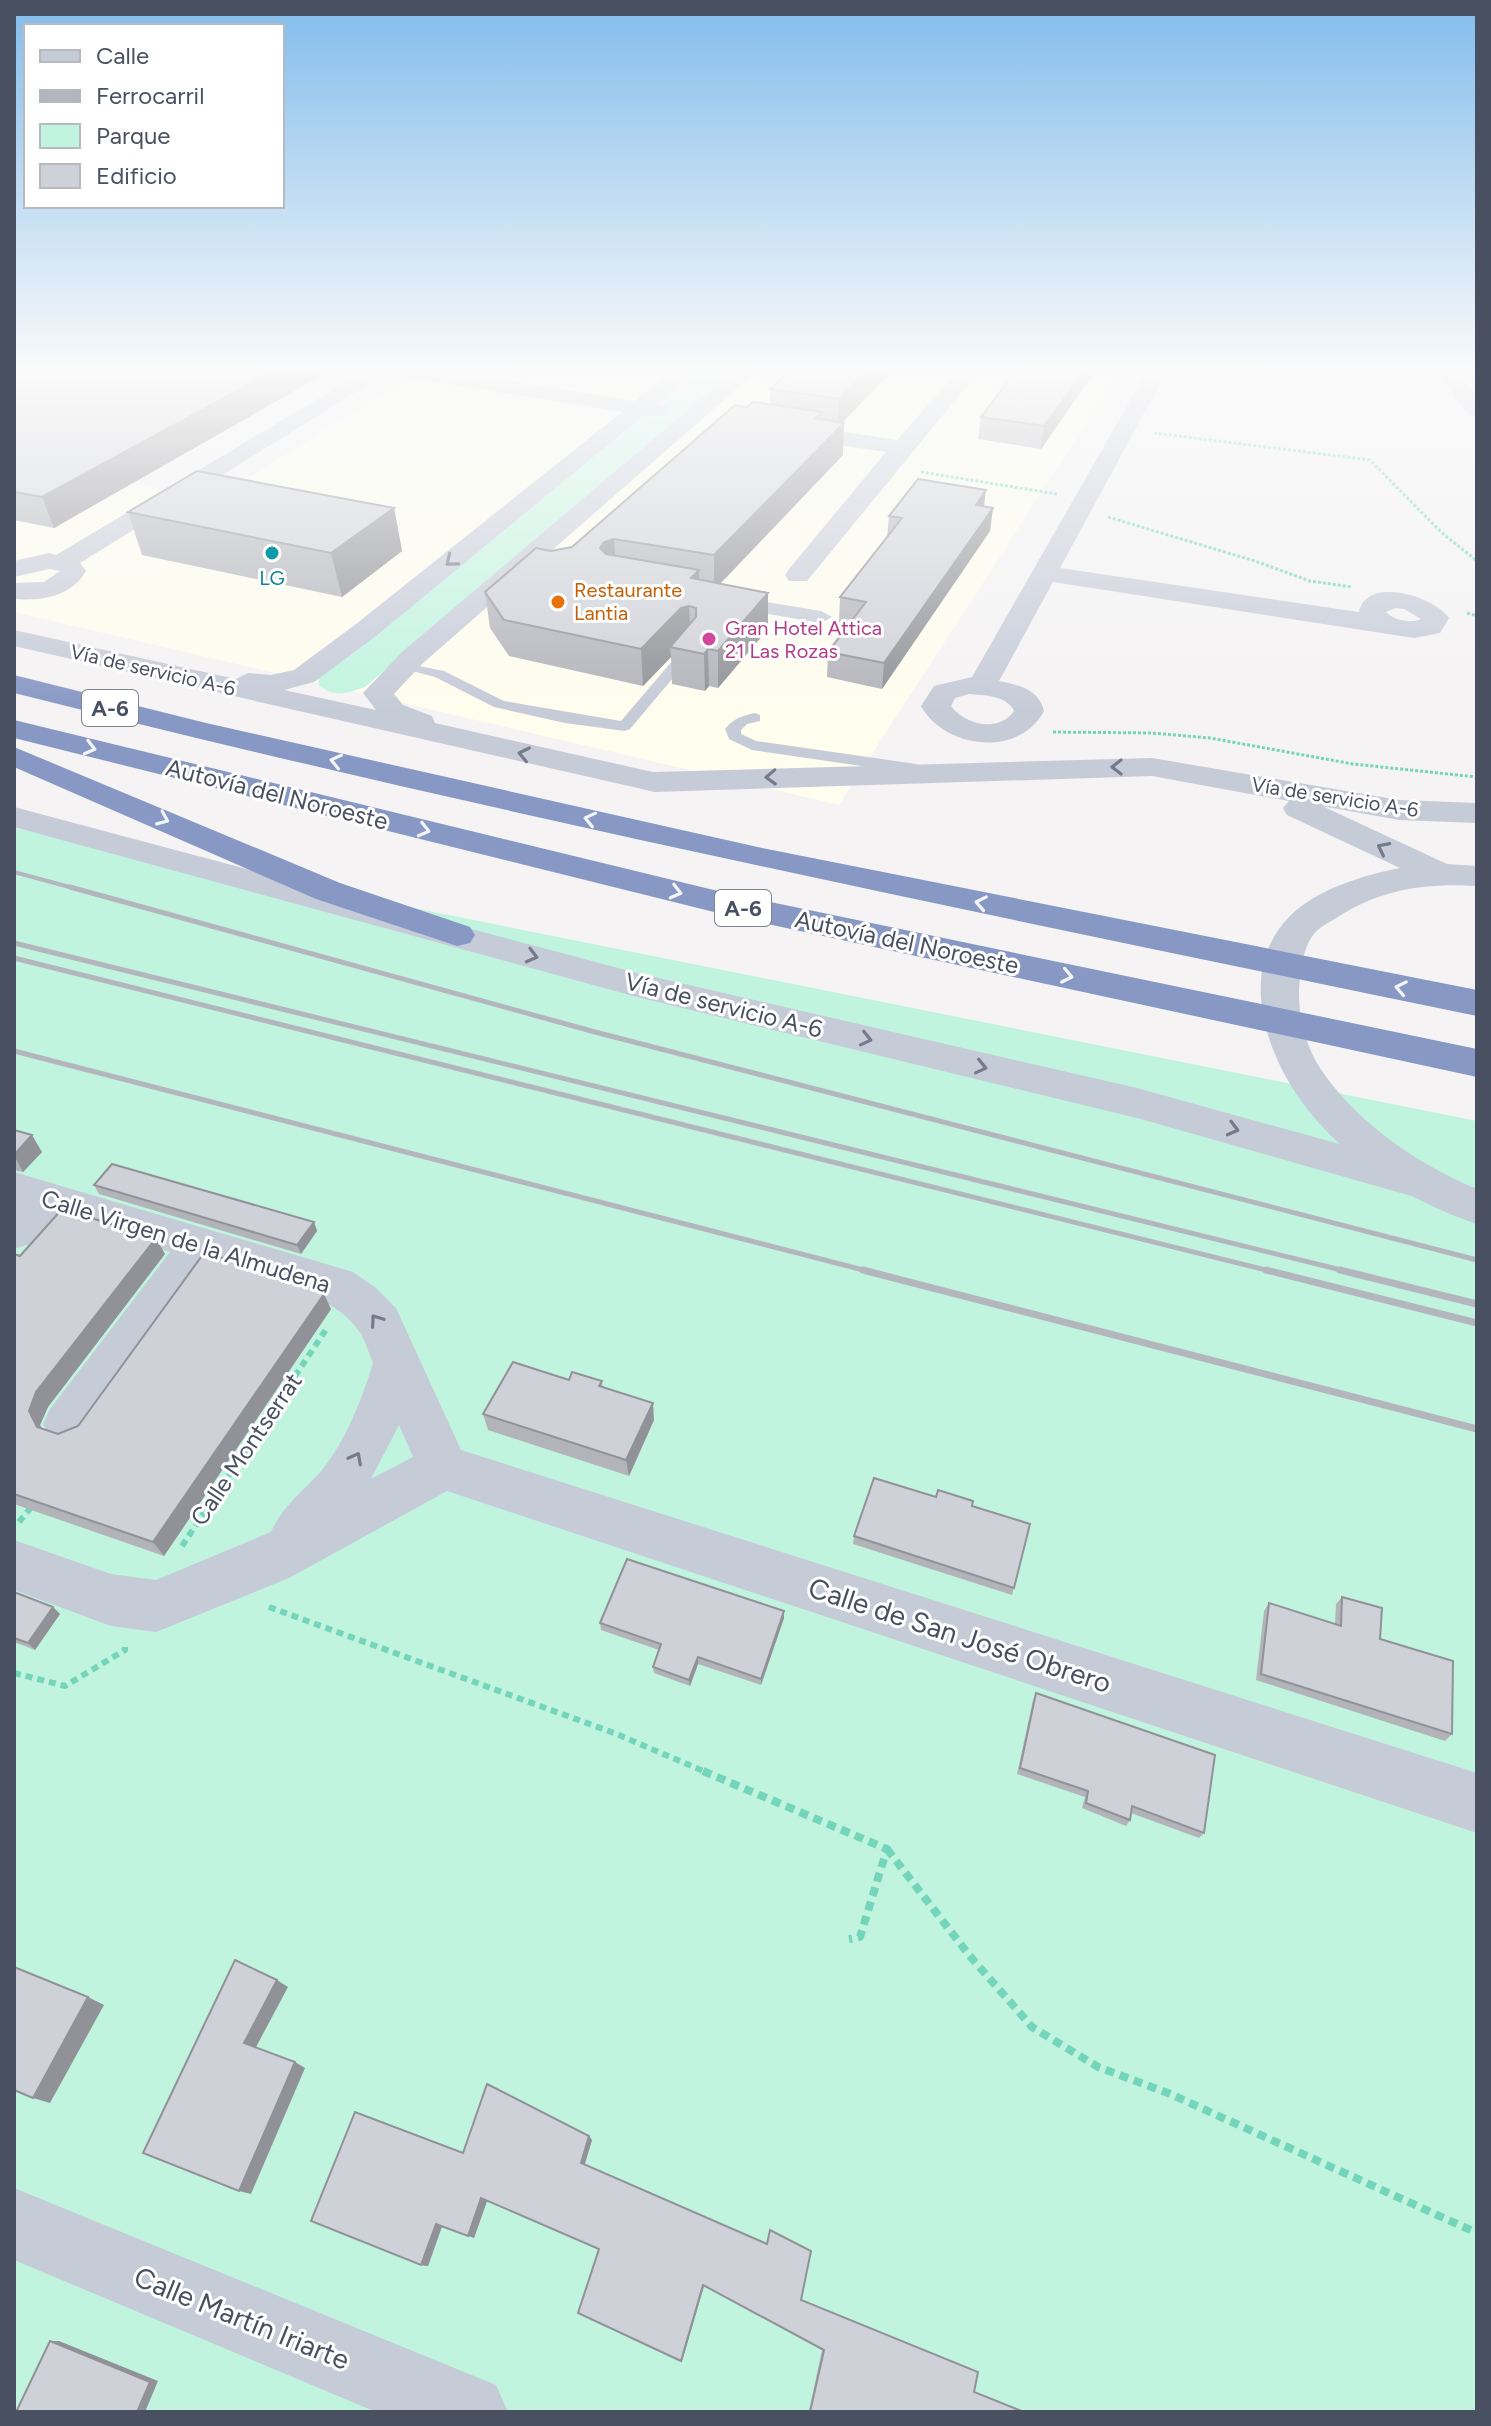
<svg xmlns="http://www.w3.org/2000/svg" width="1491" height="2426" viewBox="0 0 1491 2426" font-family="Figtree,sans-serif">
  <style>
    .commercial { fill: #fefdee }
    .green { fill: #c0f4df }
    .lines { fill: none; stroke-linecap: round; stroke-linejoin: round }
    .path-far2 { stroke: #75d5bb; stroke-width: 3; stroke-dasharray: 3 2; stroke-linecap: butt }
    .path-far1 { stroke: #75d5bb; stroke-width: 6; stroke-dasharray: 7 5; stroke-linecap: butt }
    .path { stroke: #75d5bb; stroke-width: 8; stroke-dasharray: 9 6; stroke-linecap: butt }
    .service { fill: #c6cbd8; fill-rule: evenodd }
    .pedestrian { fill: #c6cbd8; fill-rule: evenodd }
    .minor { fill: #c6cbd8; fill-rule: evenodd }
    .tertiary { fill: #c6cbd8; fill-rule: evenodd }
    .motorway { fill: #8898c4; fill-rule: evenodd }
    .rail-far2 { stroke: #b4b6bd; stroke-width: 4 }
    .rail-far1 { stroke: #b4b6bd; stroke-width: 5 }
    .rail { stroke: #b4b6bd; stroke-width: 7 }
    .wall { fill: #b2b4ba }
    .shaded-wall { fill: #919297 }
    .building { fill: #cfd1d8; stroke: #919297; stroke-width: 2 }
    .oneway { stroke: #757b8b }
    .oneway2 { stroke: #f3f5f9 }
    .culture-dot { fill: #0f9aa8; stroke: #fff; stroke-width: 3 }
    .food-dot { fill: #e8710a; stroke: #fff; stroke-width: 3 }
    .hotel-dot { fill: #d1479c; stroke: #fff; stroke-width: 3 }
    .labels { text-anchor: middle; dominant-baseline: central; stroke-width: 6; stroke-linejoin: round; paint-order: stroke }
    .far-culture-label { font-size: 20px; fill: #0d838f; stroke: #fff }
    .far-food-label { font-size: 20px; fill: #c56008; stroke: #fff; text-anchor: start }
    .far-hotel-label { font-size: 20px; fill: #b23c85; stroke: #fff; text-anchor: start }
    .far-street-label { font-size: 20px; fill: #495062; stroke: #fff }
    .shield { fill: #fff; stroke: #808491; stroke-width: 2 }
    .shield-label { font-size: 22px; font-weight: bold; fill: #495062 }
    .street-label { font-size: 24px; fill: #495062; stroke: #fff }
    .near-street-label { font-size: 28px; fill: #495062; stroke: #fff }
  </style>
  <rect width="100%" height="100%" fill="#f5f3f3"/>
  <polygon class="commercial" points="421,371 1120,371 839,805 14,612 14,463 214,499"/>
  <g class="green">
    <path d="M697,371h40l-372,316c-16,6 -32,11 -46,-2l-1,-7z"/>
    <polygon points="14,828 1477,1121 1477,2412 14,2412"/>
  </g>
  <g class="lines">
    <g class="path-far2">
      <polyline points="1154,433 1370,460 1442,533 1477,561"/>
      <polyline points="921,472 1057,494"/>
      <polyline points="1108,517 1255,561 1310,581 1352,587"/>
      <polyline points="1467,613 1477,616"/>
      <polyline points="1053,732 1151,733 1210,738 1353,764 1477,777"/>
    </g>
    <g class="path-far1">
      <polyline points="19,1522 33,1505"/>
      <polyline points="182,1546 327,1328"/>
      <polyline points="269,1607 614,1733 708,1773"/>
      <polyline points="14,1673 65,1686 125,1650 125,1647"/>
    </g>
    <g class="path">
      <polyline points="703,1771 887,1849 860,1937 849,1939"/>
      <polyline points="887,1849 969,1955 1032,2027 1098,2067 1168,2093 1477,2233"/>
    </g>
    <g class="service">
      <polygon points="689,646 696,650 694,653 630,729 625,731 565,723 494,707 435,677 397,667 404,663 444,671 504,701 621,721 684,647"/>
      <path d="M755,713l5,2v6l-13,3 -6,6v4l15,7 160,23 8,5 -8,5 -164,-24 -23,-11 -4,-10c9,-11 17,-13 30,-16z"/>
    </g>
    <polygon class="pedestrian" points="723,595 821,611 832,617 821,623 716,605 713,601 716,597"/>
    <g class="minor">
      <path d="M365,371h25l-310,192 6,8c-15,26 -44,30 -72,28v-16l30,-1 16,-11 -11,-2 -35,8v-16l35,-8 7,2z"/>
      <polygon points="394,371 444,371 635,401 672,371 695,371 657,404 666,406 669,411 666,416 644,415 376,636 314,682 284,690 376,710 363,693 402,652 734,371 757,371 422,664 394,694 403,705 432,716 435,723 666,775 671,782 666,789 655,792 14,646 14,630 236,679 248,673 271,675 294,670 356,624 622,412 404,377"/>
      <polygon points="958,371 979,371 807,581 789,581 785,575 789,569 886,452 785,437 777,435 774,430 777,425 785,423 897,440"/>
      <path d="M1147,371h20l-107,197 299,44c7,-36 74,-17 90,6l-9,15 -26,5 -361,-56 -54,99c19,4 40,8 45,30 -25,47 -99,38 -123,-5l13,-20 38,-9zM1395,608l9,1 17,10c-10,5 -28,1 -35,-7zM969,694c15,1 39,2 45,17 -15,22 -49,14 -63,-5l4,-8z"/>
      <polygon points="14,807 637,973 1137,1088 1422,1167 1437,1172 1444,1183 1437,1194 1422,1199 1137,1118 637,997 14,827"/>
      <path d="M14,1172l339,100 23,16 20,20 65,142 1016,323v60l-1030,-342 -158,87 -133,54 -45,-6 -97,-36v-50l97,34 45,6 115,-48c11,-26 33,-41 51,-62 24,-30 40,-71 51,-107 -4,-9 -7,-20 -12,-29 -27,-44 -104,-55 -150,-69l-125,174 -18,7 -18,-7 -7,-15 7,-15 120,-157 -116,-36 -24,28 -16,5zM399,1425l14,32 -42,22z"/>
      <polygon points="14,2188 496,2385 508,2412 376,2412 14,2260"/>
    </g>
    <g class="tertiary">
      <polygon points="1436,371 1457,371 1477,396 1477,416 1469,415"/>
      <path d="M1152,758l247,42 78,3v20l-78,-3 -77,-14 125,58 30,2v20c-51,-3 -96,3 -139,31 -8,5 -19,10 -25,18 -11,15 -13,39 -14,58 0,27 7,53 21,75 37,55 97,96 157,121v35c-64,-21 -127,-61 -169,-114 -41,-51 -73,-139 -18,-194 27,-27 74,-41 110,-48l-113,-53 -4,-7 6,-7 -137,-25 -497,16 -11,-3 -5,-7 5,-7 11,-3z"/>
    </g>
    <g class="motorway">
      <path d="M14,675l192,48 556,125 715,142v26c-489,-101 -979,-201 -1463,-323z"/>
      <polygon points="14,720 722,892 1477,1049 1477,1077 722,914 14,738"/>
      <polygon points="14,747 340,883 470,927 475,935 470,943 457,946 316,899 14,767"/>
    </g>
    <polyline class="rail-far2" points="14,872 77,889"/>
    <g class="rail-far1">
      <polyline points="70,887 595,1032 1477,1260"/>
      <polyline points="14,943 1349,1272"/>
      <polyline points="14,958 1274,1272"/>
      <polyline points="14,1051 871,1272"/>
    </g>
    <g class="rail">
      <polyline points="863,1270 1477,1429"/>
      <polyline points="1266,1270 1477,1323"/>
      <polyline points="1340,1270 1477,1304"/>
    </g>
  </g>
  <g class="wall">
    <polygon points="61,371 329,371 54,528 14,520 14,372"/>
    <polygon points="790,371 913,371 911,373 889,374 843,422 843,455 720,584 768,593 768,629 718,688 709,686 705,691 672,684 671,657 643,686 509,656 490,628 485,592 551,551 572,547 747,407 770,405 770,389"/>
    <polygon points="1016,371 1095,371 1041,449 978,439 981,417"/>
    <polygon points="984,506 990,531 882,689 827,677 828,652 850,624 839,622 840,597 887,537 889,516"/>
    <polygon points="394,508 402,551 342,597 142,555 128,512"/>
    <polygon points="14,1130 42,1152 23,1172 14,1170"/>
    <polygon points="94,1185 314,1222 317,1231 301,1254 99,1194"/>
    <polygon points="14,1254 20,1256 165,1254 48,1407 40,1425 42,1429 58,1434 331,1309 164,1556 14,1504"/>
    <polygon points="569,1380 602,1381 603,1388 654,1420 629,1476 488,1430 483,1414"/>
    <polygon points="936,1497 972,1506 1014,1588 1012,1595 853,1544 854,1536"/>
    <polygon points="14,1592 53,1607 60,1614 35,1650 14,1642"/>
    <polygon points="1342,1597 1380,1639 1452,1734 1445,1741 1256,1680 1264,1611 1269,1603 1335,1624 1336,1604"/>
    <polygon points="784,1611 784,1618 761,1685 698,1664 690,1686 654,1673 653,1667 659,1650 601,1630 600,1623"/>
    <polygon points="1036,1693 1204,1833 1199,1838 1131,1813 1130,1820 1126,1826 1082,1808 1085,1797 1017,1774 1033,1700"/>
    <polygon points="589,2136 592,2140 585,2164 801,2300 978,2372 810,2412 809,2411 822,2350 704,2286 682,2361 681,2361 599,2249 487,2201 474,2238 442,2227 428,2266 421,2265 463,2153"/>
  </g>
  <g class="shaded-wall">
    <polygon points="273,371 329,371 54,528 42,497"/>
    <polygon points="867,371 889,371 889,374 837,428 839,399"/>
    <polygon points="1084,371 1095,371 1041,449 1044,426"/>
    <polygon points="844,423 843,455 714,590 714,555"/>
    <polygon points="986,490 983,514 976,505"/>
    <polygon points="394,508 402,551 342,597 331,553"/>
    <polygon points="993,508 990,531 882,689 884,663"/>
    <polygon points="614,539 616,574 600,548 604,542"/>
    <polygon points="699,570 700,606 691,578"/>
    <polygon points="768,593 768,629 718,688 718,651"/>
    <polygon points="689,606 691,642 670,647 671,657 643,686 641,649 681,608"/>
    <polygon points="708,649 709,686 705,691 704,654"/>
    <polygon points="32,1135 42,1152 23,1172 14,1155"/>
    <polygon points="314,1222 317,1231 301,1254 297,1245"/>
    <polygon points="156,1238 165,1254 48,1407 40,1425 49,1442 37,1427 29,1411 36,1392"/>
    <polygon points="324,1294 331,1309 164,1556 153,1542"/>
    <polygon points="653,1403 654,1420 629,1476 626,1460"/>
    <polygon points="53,1607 60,1614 35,1650 28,1643"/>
    <polygon points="784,1611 784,1618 761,1685 761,1679"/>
    <polygon points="698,1657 698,1664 690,1686 689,1680"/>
    <polygon points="277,1980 288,1987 255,2049 244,2043"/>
    <polygon points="88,1997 104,2005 50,2103 33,2098"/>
    <polygon points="295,2062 305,2068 251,2194 239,2191"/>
    <polygon points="589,2136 592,2140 584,2166 581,2163"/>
    <polygon points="481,2198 487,2201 474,2238 468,2236"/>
    <polygon points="436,2224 442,2226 428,2266 421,2265"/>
    <polygon points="703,2285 704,2286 682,2361 681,2361"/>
    <polygon points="50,2341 59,2341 158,2381 145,2412 137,2412"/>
  </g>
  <g class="building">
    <polygon points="17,371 59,372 61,371 273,371 42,497 14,492 14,372"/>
    <polygon points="790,371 867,371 839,399 770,389"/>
    <polygon points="1016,371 1084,371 1044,426 981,417"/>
    <polygon points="753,402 822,412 816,418 844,423 714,555 614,539 604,542 600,548 606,554 699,570 691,578 768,593 718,651 708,649 704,654 670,647 696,617 696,608 689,606 681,608 641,649 504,620 485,592 536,548 551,551 572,547 735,405 747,407"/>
    <polygon points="197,471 394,508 331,553 128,512"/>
    <polygon points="918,479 986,490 976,505 993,508 884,663 828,652 866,602 840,597 902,518 889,516"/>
    <polygon points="14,1130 32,1135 14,1155"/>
    <polygon points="112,1164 314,1222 297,1245 94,1185"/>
    <polygon points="62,1209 156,1238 36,1392 29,1411 37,1427 58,1434 78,1426 204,1253 270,1271 324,1294 153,1542 14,1494 14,1254 20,1256"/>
    <polygon points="513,1362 569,1380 572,1372 602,1381 599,1386 653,1403 626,1460 483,1414"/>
    <polygon points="874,1478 936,1497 938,1490 973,1501 972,1506 1030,1524 1014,1588 854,1536"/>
    <polygon points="627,1559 784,1611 761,1679 698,1657 689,1680 653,1667 661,1644 600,1623"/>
    <polygon points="14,1592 53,1607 28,1643 14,1638"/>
    <polygon points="1342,1597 1382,1608 1380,1639 1453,1661 1452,1734 1261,1674 1269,1603 1341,1626"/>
    <polygon points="1036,1693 1215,1755 1204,1833 1132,1806 1130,1820 1086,1803 1088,1791 1020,1768"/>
    <polygon points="235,1960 277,1980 244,2043 295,2062 239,2191 143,2153"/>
    <polygon points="14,1967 88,1997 33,2098 14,2090"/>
    <polygon points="487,2084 589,2136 581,2163 767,2244 770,2230 811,2251 801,2300 978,2372 974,2392 1024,2412 810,2412 824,2350 703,2285 681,2361 578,2313 599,2249 481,2198 468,2236 436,2224 421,2265 311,2221 355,2112 463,2153"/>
    <polygon points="50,2341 150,2382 137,2412 16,2412"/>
  </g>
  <defs><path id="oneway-chevron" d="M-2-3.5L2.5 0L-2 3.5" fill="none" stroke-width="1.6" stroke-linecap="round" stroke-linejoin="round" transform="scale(2)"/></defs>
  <g class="oneway">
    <use href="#oneway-chevron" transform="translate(451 561) rotate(141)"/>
    <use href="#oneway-chevron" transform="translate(524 754) rotate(-168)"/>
    <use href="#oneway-chevron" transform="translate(1117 767) rotate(-180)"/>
    <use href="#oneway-chevron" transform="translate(771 777) rotate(178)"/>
    <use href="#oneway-chevron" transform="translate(1383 848) rotate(-153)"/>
    <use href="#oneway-chevron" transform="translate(532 956) rotate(15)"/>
    <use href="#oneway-chevron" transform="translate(866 1039) rotate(13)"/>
    <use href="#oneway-chevron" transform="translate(981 1067) rotate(13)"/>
    <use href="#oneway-chevron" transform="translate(1233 1129) rotate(15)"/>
    <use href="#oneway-chevron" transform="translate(376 1320) rotate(-125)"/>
    <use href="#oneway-chevron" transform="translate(356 1458) rotate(-62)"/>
  </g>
  <g class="oneway2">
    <use href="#oneway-chevron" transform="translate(90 748) rotate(14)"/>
    <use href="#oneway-chevron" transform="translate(336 761) rotate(-167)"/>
    <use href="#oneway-chevron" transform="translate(163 819) rotate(23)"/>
    <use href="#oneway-chevron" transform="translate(590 819) rotate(-167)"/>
    <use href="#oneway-chevron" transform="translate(424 830) rotate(14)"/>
    <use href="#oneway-chevron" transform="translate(676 892) rotate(14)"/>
    <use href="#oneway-chevron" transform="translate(981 903) rotate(-169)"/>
    <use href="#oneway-chevron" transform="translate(1067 976) rotate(12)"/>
    <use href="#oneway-chevron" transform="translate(1401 988) rotate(-169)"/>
  </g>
  <linearGradient id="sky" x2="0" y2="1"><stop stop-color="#82bcec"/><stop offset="0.52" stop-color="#fafafa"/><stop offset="1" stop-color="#fafafa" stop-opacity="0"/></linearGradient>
  <rect width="1491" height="711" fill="url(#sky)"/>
  <circle class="culture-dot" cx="272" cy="553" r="8"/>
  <circle class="food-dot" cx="558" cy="602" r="8"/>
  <circle class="hotel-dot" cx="709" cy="639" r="8"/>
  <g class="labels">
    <g class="far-culture-label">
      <text x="272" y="578">LG</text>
    </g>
    <g class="far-food-label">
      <text x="574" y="590">Restaurante<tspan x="574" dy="23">Lantia</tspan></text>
    </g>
    <g class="far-hotel-label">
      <text x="725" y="628">Gran Hotel Attica<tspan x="725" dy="23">21 Las Rozas</tspan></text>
    </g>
    <g class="far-street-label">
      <text transform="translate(153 670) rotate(13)">Vía de servicio A-6</text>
      <text transform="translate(1335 797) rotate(9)">Vía de servicio A-6</text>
    </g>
    <g class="shield">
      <rect x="82" y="690" width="56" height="36" rx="6"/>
      <rect x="715" y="890" width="56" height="36" rx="6"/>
    </g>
    <g class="shield-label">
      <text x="110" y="708">A-6</text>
      <text x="743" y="908">A-6</text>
    </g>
    <g class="street-label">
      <text transform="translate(277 794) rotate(14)">Autovía del Noroeste</text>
      <text transform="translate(907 942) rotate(12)">Autovía del Noroeste</text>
      <text transform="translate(724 1005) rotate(14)">Vía de servicio A-6</text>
      <text transform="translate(186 1241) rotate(17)">Calle Virgen de la Almudena</text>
      <text transform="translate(246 1449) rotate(-56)">Calle Montserrat</text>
    </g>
    <g class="near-street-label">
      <text transform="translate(960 1635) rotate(18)">Calle de San José Obrero</text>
      <text transform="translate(242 2318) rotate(22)">Calle Martín Iriarte</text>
    </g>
  </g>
  <rect width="1491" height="2426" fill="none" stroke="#495062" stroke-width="32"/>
  <rect x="24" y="24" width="260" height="184" fill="#ffffff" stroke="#b6b9c0" stroke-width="2"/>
  <rect x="40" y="50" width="40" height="12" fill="#c6cbd8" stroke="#b6b9c0" stroke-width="2"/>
  <text x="96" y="64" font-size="24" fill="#495062">Calle</text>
  <rect x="40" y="90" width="40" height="12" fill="#b4b6bd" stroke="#b6b9c0" stroke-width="2"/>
  <text x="96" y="104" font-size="24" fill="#495062">Ferrocarril</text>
  <rect x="40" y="124" width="40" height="24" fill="#c0f4df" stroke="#b6b9c0" stroke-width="2"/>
  <text x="96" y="144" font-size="24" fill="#495062">Parque</text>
  <rect x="40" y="164" width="40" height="24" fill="#cfd1d8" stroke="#b6b9c0" stroke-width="2"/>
  <text x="96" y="184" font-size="24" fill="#495062">Edificio</text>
</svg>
